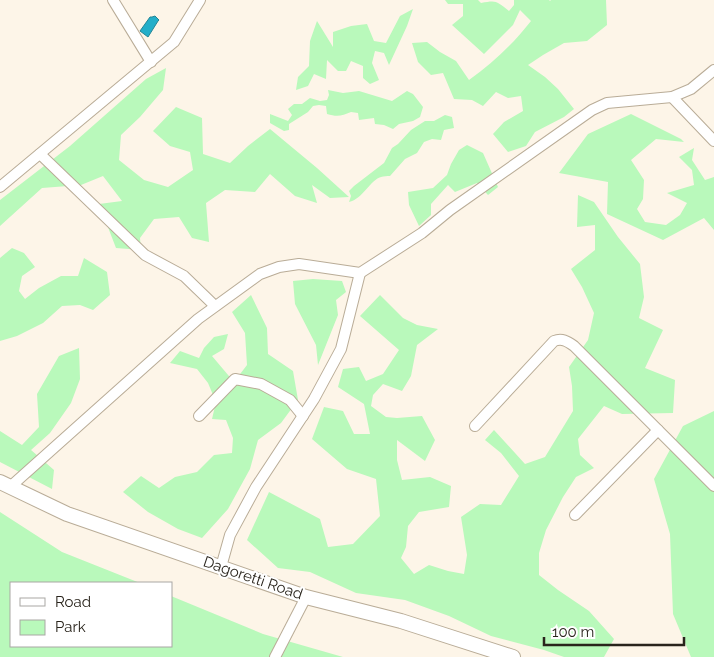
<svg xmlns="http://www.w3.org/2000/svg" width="714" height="657" viewBox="0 0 714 657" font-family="Raleway,sans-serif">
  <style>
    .green { fill: #b9f9bb }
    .water { fill: #23aec9; stroke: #258595 }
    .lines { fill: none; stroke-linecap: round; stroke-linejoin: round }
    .street-casing { stroke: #b9ac97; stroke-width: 12 }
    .secondary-casing { stroke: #b9ac97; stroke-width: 16 }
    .street { stroke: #fff; stroke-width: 10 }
    .secondary { stroke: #fff; stroke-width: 14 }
    .labels { text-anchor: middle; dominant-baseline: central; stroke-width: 4; stroke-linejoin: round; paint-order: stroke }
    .street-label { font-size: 15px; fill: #29241c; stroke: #fff }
  </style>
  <rect width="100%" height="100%" fill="#fdf5e8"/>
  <g class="green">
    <path d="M445,0h33l3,3c16,-3 15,-2 28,8l5,-6v-5h35l1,1 1,-1h55l1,25 -20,16 -23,2 -21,12 -15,10 17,12 13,12 16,20 -10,8 -29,15 -9,14 -18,6 -15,-18 11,-12 19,-11 -2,-15 -13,2 -12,-6 -13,14 -11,-6 -18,-1 -11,-26 -12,2 -13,-13 -6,-19 15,-1 13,10 16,9 13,19c24,-17 44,-36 62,-59l-11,-11 -7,15 -29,29 -32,-29 11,-9v-12h-15z"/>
    <polygon points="413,9 407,26 389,65 384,53 375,51 372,63 379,80 370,84 363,78 363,66 351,61 346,71 338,71 327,60 326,79 314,74 308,86 296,90 298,77 309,66 310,41 317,21 333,47 333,32 351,26 367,24 374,41 386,43 400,16"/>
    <polygon points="166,68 163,90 140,117 121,135 119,160 144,180 168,187 193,170 190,152 170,146 153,131 176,107 202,118 203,154 230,163 248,146 270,129 317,168 349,197 330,198 312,185 317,203 295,196 270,174 255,192 225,190 206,203 209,242 192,238 179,217 154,219 140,238 141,250 116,248 99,204 122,201 103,176 81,185 42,188 0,226 0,200 70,146 146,79"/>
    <path d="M328,90l15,3 16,-2 33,10 15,-10 6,3 10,13 -3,10 -7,4 -14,3 -6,5 -9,-4 -9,-1 -1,-6 -15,2 -1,-7 -7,-1c-9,4 -14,5 -24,2l-1,-8 -7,-1 -6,1 -5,6 -19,12v6l-5,1 -14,-8v-9l18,7 4,-6 -4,-6 6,-5h8l8,-6 10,3 7,-1 2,-5z"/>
    <polygon points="631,114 681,139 684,142 656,139 631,160 644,180 643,199 637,209 645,222 666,225 680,215 687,203 667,193 694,185 692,170 679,157 694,148 692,160 705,180 714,177 714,230 704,218 663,240 607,214 608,182 559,173 588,134"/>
    <path d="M445,115l7,2 2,11 -10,2 -3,10 -9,-1 -8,3 -7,11 -12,6 -15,17c-3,0 -6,0 -9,1 -11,3 -18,22 -32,25l2,-6 -2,-5 5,-5 30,-23 8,-15 6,-4 13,-14 14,-9h9z"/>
    <polygon points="467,145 483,153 498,187 488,195 477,183 455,192 448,185 431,204 431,215 419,226 409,205 408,192 433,188 447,175 451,164 459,150"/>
    <polygon points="578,195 594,202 618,237 640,264 644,297 639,318 663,330 645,368 675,380 673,413 622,414 604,406 578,439 580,455 594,468 576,477 563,497 546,530 539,553 539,575 558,590 589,611 614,639 604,657 564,657 544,650 491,636 449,616 405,600 356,593 310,572 278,568 247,540 269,492 320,519 328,547 353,544 380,516 376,479 347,469 312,439 324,407 343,411 354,434 370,434 364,404 338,387 343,369 359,367 366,381 383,374 399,350 360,316 380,295 403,318 417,325 438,329 417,345 411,376 402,391 383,384 373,395 371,406 386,417 397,418 422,416 435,440 425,461 397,440 397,460 402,480 430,477 451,486 449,507 419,512 408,526 406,547 401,558 414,574 429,565 448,571 464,574 467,555 461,517 480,504 501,505 519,476 501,453 485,440 494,430 525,464 545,457 573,411 572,386 569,367 588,340 594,313 582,287 571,269 595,250 595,225 577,227"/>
    <polygon points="12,248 24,253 35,267 22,276 19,291 25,299 39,288 61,276 78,276 84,258 107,272 110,295 93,310 80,305 62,306 43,323 17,336 0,341 0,258"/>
    <polygon points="313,279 342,281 346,292 336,300 338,315 318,365 316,345 295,304 293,281"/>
    <polygon points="251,295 267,328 268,354 293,371 298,400 281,423 258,440 250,469 228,509 202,538 178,529 148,512 123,492 141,476 159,488 175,477 197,472 214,455 232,453 233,438 226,420 212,419 216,402 208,383 197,369 170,363 180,351 199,358 204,348 214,337 228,334 224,349 212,356 234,382 247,365 245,333 232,312"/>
    <polygon points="79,348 80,379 71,403 50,433 31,450 54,470 52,489 0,462 0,431 22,445 39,427 37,394 59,356"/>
    <polygon points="714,411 714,657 691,657 673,614 670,534 654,479 683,426"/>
    <polygon points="0,512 62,552 140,583 11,583 11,646 171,646 171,596 263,634 343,657 0,657"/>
  </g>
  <polygon class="water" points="155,16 159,20 158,21 148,37 140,31 150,17 152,17"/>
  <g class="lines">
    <defs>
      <g id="street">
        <polyline points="113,0 151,62"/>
        <polyline points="672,97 714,141"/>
        <polyline points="40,154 145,255 184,276 215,306"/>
        <polyline points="0,187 174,42 200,0"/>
        <polyline points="199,416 235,379 261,384 290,400 303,416"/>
        <path d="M475,426l79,-85c8,-3 13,0 20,5l140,140"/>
        <polyline points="10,487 198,319 260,274 279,267 299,264 360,273 422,233 450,210 592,110 607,103 672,97 691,89 714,70"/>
        <polyline points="575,515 658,430"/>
        <polyline points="221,567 230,535 256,487 314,399 341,349 360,273"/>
        <polyline points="275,657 306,597"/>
      </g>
      <polyline id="secondary" points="0,482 67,514 306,597 401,621 513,657"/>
    </defs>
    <use href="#street" class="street-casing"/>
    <use href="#secondary" class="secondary-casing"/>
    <use href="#street" class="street"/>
    <use href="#secondary" class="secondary"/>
  </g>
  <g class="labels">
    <g class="street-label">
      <text transform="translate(253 578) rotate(19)">Dagoretti Road</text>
    </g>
  </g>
  <rect x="10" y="582" width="162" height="65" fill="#ffffff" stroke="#a9a7a4"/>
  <rect x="20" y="598" width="25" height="8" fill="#ffffff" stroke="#a9a7a4"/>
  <text x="55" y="607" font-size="15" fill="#29241c">Road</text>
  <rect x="20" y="620" width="25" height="15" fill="#b9f9bb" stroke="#a9a7a4"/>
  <text x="55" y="632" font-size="15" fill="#29241c">Park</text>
  <path d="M544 637v8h140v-8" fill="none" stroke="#29241c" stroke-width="2.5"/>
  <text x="552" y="637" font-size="15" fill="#29241c" stroke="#ffffff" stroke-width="4" paint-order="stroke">100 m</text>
</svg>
